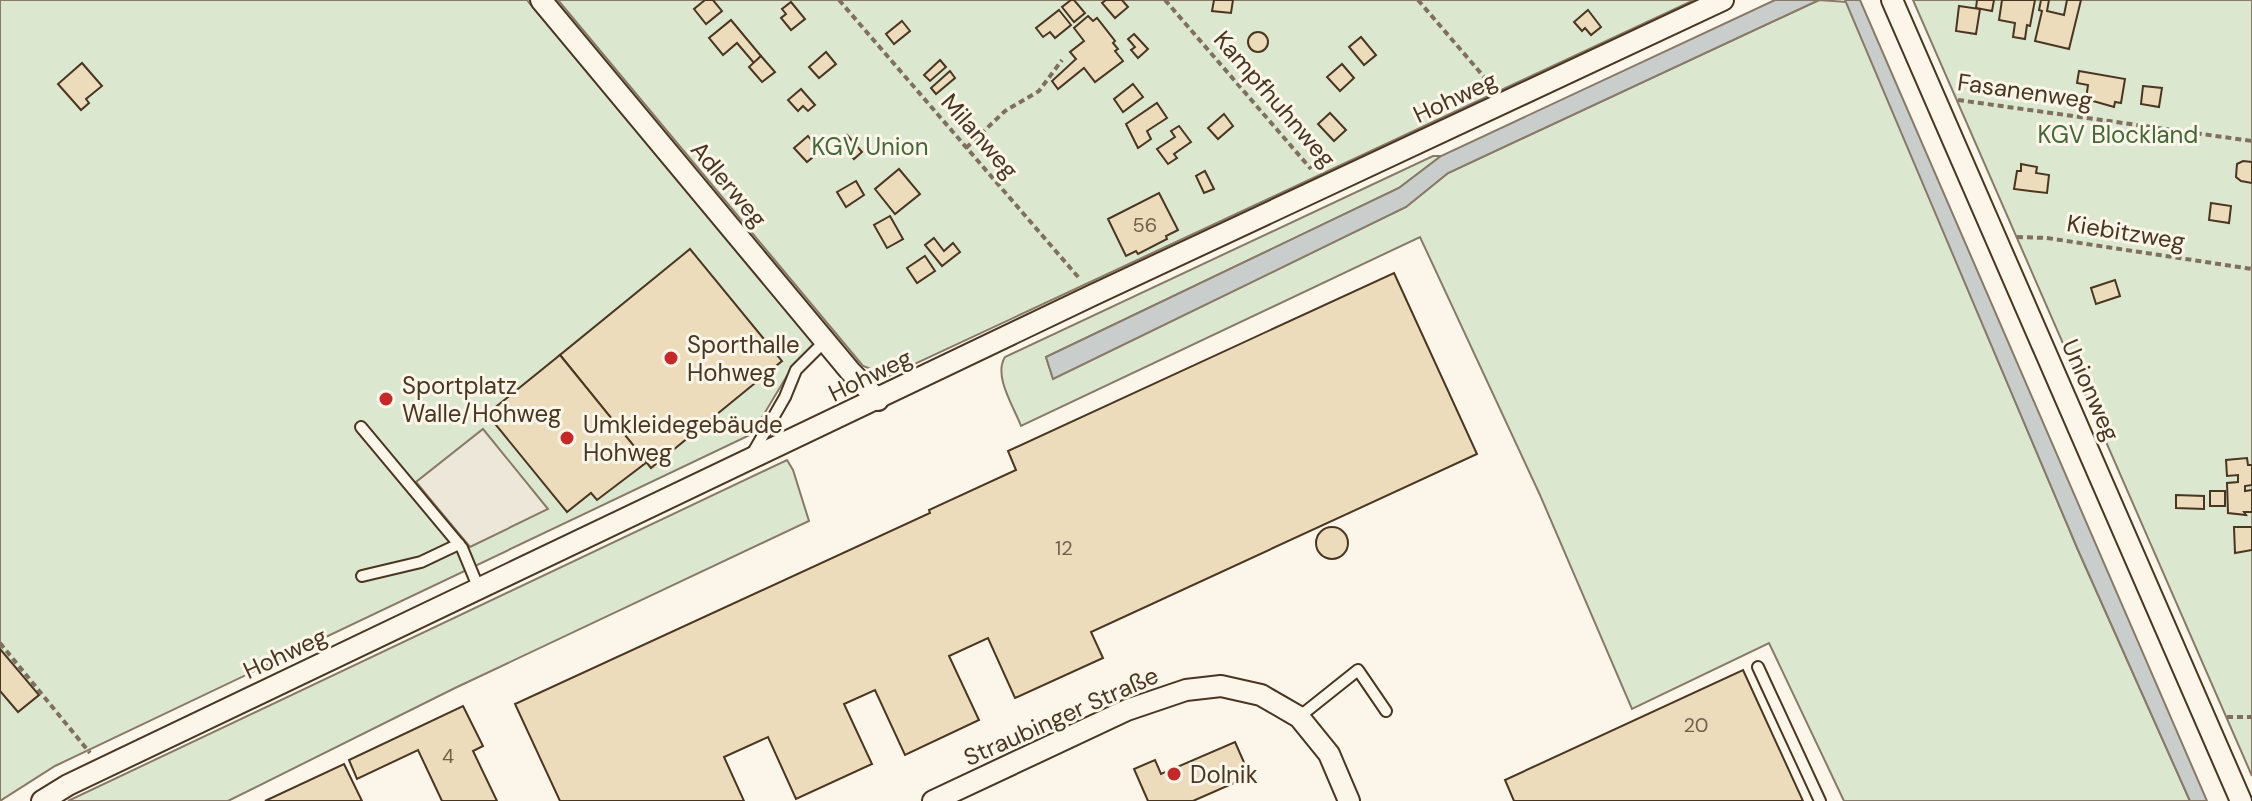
<svg xmlns="http://www.w3.org/2000/svg" width="2252" height="801" viewBox="0 0 2252 801" font-family="'DM Sans',sans-serif">
  <style>
    .green { fill: #dce7d0; stroke: #887966; stroke-width: 2 }
    .parking { fill: #ede7d9; stroke: #887966; stroke-width: 2 }
    .water { fill: #c9cecd; stroke: #887966; stroke-width: 2 }
    .building { fill: #ecdcbc; stroke: #4a3520; stroke-width: 2 }
    .lines { fill: none; stroke-linecap: round; stroke-linejoin: round }
    .service-casing { stroke: #4a3520; stroke-width: 14 }
    .minor-casing { stroke: #4a3520; stroke-width: 24 }
    .path { stroke: #7f6f5c; stroke-width: 4; stroke-dasharray: 6 4; stroke-linecap: butt }
    .service { stroke: #fbf6e9; stroke-width: 10 }
    .minor { stroke: #fbf6e9; stroke-width: 20 }
    .poi-dot { fill: #c62828; stroke: #fbf6e9; stroke-width: 3 }
    .labels { text-anchor: middle; dominant-baseline: central; stroke-width: 6; stroke-linejoin: round; paint-order: stroke }
    .number-label { font-size: 20px; fill: #725f47 }
    .street-label { font-size: 24px; fill: #4a3520; stroke: #fbf6e9 }
    .park-label { font-size: 24px; fill: #436837; stroke: #fbf6e9 }
    .poi-label { font-size: 24px; fill: #4a3520; stroke: #fbf6e9; text-anchor: start }
  </style>
  <rect width="100%" height="100%" fill="#fbf6e9"/>
  <g class="green">
    <polygon points="0,0 527,0 815,343 794,364 752,434 55,766 0,801"/>
    <polygon points="558,0 1694,0 889,376 863,366"/>
    <path d="M1819,0l28,2 231,548 112,251h-346l-75,-158 -137,66 -92,-214 -120,-258 -399,189c-7,-19 -28,-50 -16,-69l428,-201h8l-42,32 -353,169 7,21 353,-171 42,-34z"/>
    <polygon points="1913,0 2252,0 2252,776"/>
    <polygon points="787,460 793,470 809,521 455,688 228,801 68,801"/>
  </g>
  <polygon class="parking" points="483,429 548,509 470,547 416,482"/>
  <g class="water">
    <polygon points="1775,0 1819,0 1448,173 1406,207 1053,379 1046,357 1399,188 1441,156"/>
    <polygon points="1845,0 1860,0 2207,801 2190,801 2078,550"/>
  </g>
  <g class="building">
    <polygon points="705,0 713,0 722,11 706,24 694,9"/>
    <polygon points="1071,0 1074,0 1085,13 1074,22 1062,7"/>
    <polygon points="1106,0 1122,0 1128,7 1115,18 1102,3"/>
    <polygon points="1214,0 1233,0 1231,13 1212,11"/>
    <polygon points="1977,0 1994,0 1992,11 1976,8"/>
    <polygon points="2002,0 2035,0 2030,26 2027,25 2025,39 2013,37 2015,23 1999,20"/>
    <polygon points="2041,0 2049,0 2047,11 2064,15 2067,0 2081,0 2069,49 2035,41 2042,11 2039,10"/>
    <polygon points="791,2 805,19 791,30 781,18 786,14 782,9"/>
    <polygon points="1959,6 1980,9 1976,34 1956,31"/>
    <polygon points="1059,10 1071,25 1055,38 1050,32 1043,37 1036,28"/>
    <polygon points="1588,10 1601,27 1591,35 1585,28 1582,31 1574,22"/>
    <polygon points="1088,16 1093,21 1097,18 1115,41 1113,43 1118,49 1115,51 1123,61 1095,82 1084,68 1058,89 1052,81 1076,59 1070,52 1084,41 1074,28"/>
    <polygon points="731,20 761,56 754,63 737,43 723,55 709,38"/>
    <polygon points="902,21 910,31 894,44 886,34"/>
    <circle cx="1258" cy="42" r="10"/>
    <polygon points="1134,34 1148,49 1138,58 1131,50 1135,47 1128,39"/>
    <polygon points="1361,37 1376,55 1364,65 1349,47"/>
    <polygon points="826,52 836,64 819,78 809,67"/>
    <polygon points="761,56 775,72 762,82 749,67"/>
    <polygon points="940,60 946,67 930,81 924,75"/>
    <polygon points="82,63 102,86 86,99 89,103 81,110 58,84"/>
    <polygon points="1342,64 1354,78 1340,91 1327,77"/>
    <polygon points="950,71 955,78 936,94 931,88"/>
    <polygon points="2079,71 2125,79 2121,103 2115,102 2114,107 2086,99 2088,85 2077,83"/>
    <polygon points="1133,84 1143,97 1123,112 1114,99"/>
    <polygon points="2143,86 2162,88 2159,107 2141,104"/>
    <polygon points="801,89 815,105 808,111 803,106 798,111 788,100"/>
    <polygon points="1157,103 1167,118 1147,131 1151,139 1138,148 1126,124"/>
    <polygon points="1330,113 1346,130 1334,141 1318,124"/>
    <polygon points="1224,114 1233,126 1218,139 1208,128"/>
    <polygon points="1179,126 1191,142 1174,154 1177,158 1168,164 1157,149 1175,137 1171,131"/>
    <polygon points="847,135 862,152 854,159 839,142"/>
    <polygon points="808,136 820,151 807,162 794,148"/>
    <polygon points="2243,161 2252,162 2252,183 2241,181 2236,177 2237,164"/>
    <polygon points="2021,164 2037,167 2036,173 2049,175 2047,193 2014,189 2017,171 2021,171"/>
    <polygon points="899,169 920,194 895,214 875,189"/>
    <polygon points="1205,171 1214,189 1204,193 1196,176"/>
    <polygon points="856,181 864,195 846,207 837,192"/>
    <polygon points="1159,193 1178,230 1166,236 1167,239 1138,254 1136,251 1126,256 1108,219"/>
    <polygon points="2211,203 2231,206 2229,223 2209,220"/>
    <polygon points="890,216 903,239 887,248 874,225"/>
    <polygon points="934,238 944,251 953,243 960,252 942,266 925,245"/>
    <polygon points="690,249 782,361 651,468 560,355"/>
    <polygon points="925,256 935,271 917,283 907,268"/>
    <polygon points="1394,273 1477,454 1091,632 1103,658 1015,698 988,638 949,656 979,720 905,755 875,690 844,704 872,764 796,799 768,737 724,757 744,801 560,801 515,704 930,513 929,510 1016,470 1008,451"/>
    <polygon points="2115,280 2120,296 2096,304 2091,288"/>
    <polygon points="560,355 647,462 597,500 591,493 567,512 487,414"/>
    <polygon points="2247,458 2248,465 2252,465 2252,485 2245,486 2245,491 2252,490 2252,512 2244,512 2246,515 2228,513 2227,483 2238,482 2238,475 2227,476 2226,460"/>
    <rect x="2210" y="491" width="15" height="15"/>
    <polygon points="2176,495 2204,496 2204,509 2176,508"/>
    <circle cx="1332" cy="543" r="16"/>
    <polygon points="2234,527 2252,527 2252,550 2235,553"/>
    <polygon points="0,649 39,695 18,712 0,691"/>
    <polygon points="1743,670 1803,801 1514,801 1505,780"/>
    <polygon points="463,706 483,746 473,751 497,801 442,801 418,750 357,779 349,760"/>
    <polygon points="1235,742 1250,776 1193,801 1148,801 1134,769 1155,760 1161,774"/>
    <polygon points="344,764 362,801 265,801"/>
  </g>
  <g class="lines">
    <defs>
      <g id="service">
        <polyline points="361,427 462,548 479,589"/>
        <polyline points="751,456 785,397 796,370 825,341"/>
        <polyline points="362,576 421,562 459,544"/>
        <polyline points="1758,667 1820,801"/>
        <polyline points="1299,717 1358,670 1386,711"/>
      </g>
      <g id="minor">
        <polyline points="541,0 850,371 878,400"/>
        <polyline points="1892,0 2241,801"/>
        <polyline points="42,801 68,785 1093,295 1723,0"/>
        <polyline points="933,801 1127,710 1186,690 1221,686 1261,695 1299,717 1329,754 1349,801"/>
      </g>
    </defs>
    <use href="#service" class="service-casing"/>
    <use href="#minor" class="minor-casing"/>
    <g class="path">
      <polyline points="839,0 1079,278"/>
      <polyline points="1165,0 1311,169"/>
      <polyline points="1418,0 1491,85"/>
      <polyline points="1958,100 2252,141"/>
      <polyline points="966,148 1005,111 1039,91 1062,60"/>
      <polyline points="2017,237 2047,238 2252,269"/>
      <polyline points="0,643 90,753"/>
      <polyline points="2227,717 2252,717"/>
    </g>
    <use href="#service" class="service"/>
    <use href="#minor" class="minor"/>
  </g>
  <g class="poi-dot">
    <circle cx="671" cy="358" r="8"/>
    <circle cx="386" cy="399" r="8"/>
    <circle cx="567" cy="438" r="8"/>
    <circle cx="1174" cy="774" r="8"/>
  </g>
  <g class="labels">
    <g class="number-label">
      <text x="1145" y="225">56</text>
      <text x="1064" y="548">12</text>
      <text x="1696" y="725">20</text>
      <text x="448" y="756">4</text>
    </g>
    <g class="street-label">
      <text transform="translate(2025 91) rotate(8)">Fasanenweg</text>
      <text transform="translate(1455 97) rotate(-25)">Hohweg</text>
      <text transform="translate(1275 99) rotate(49)">Kampfhuhnweg</text>
      <text transform="translate(980 136) rotate(49)">Milanweg</text>
      <text transform="translate(729 184) rotate(50)">Adlerweg</text>
      <text transform="translate(2126 232) rotate(9)">Kiebitzweg</text>
      <text transform="translate(870 375) rotate(-26)">Hohweg</text>
      <text transform="translate(2091 390) rotate(66)">Unionweg</text>
      <text transform="translate(285 653) rotate(-25)">Hohweg</text>
      <text transform="translate(1061 716) rotate(-24)">Straubinger Straße</text>
    </g>
    <g class="park-label">
      <text x="2118" y="134">KGV Blockland</text>
      <text x="870" y="146">KGV Union</text>
    </g>
    <g class="poi-label">
      <text x="687" y="344">Sporthalle<tspan x="687" dy="28">Hohweg</tspan></text>
      <text x="402" y="385">Sportplatz<tspan x="402" dy="28">Walle/Hohweg</tspan></text>
      <text x="583" y="424">Umkleidegebäude<tspan x="583" dy="28">Hohweg</tspan></text>
      <text x="1190" y="774">Dolnik</text>
    </g>
  </g>
</svg>
